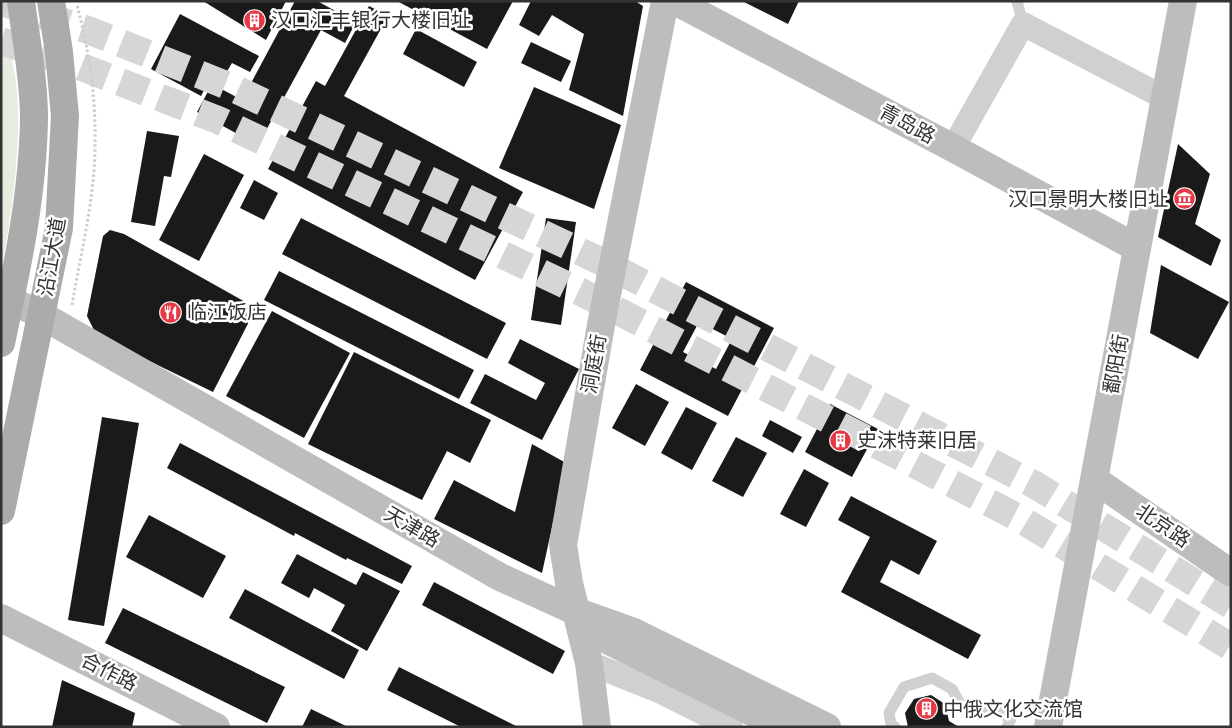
<svg xmlns="http://www.w3.org/2000/svg" width="1232" height="728" viewBox="0 0 1232 728" font-family="Jost,'Noto Sans SC',sans-serif">
  <style>
    .green { fill: #e6ecdf }
    .building { fill: #1a1a1a; fill-rule: evenodd }
    .lines { fill: none; stroke-linecap: round; stroke-linejoin: round }
    .primary-tunnel { stroke: #d6d6d6; stroke-width: 28; stroke-dasharray: 28 14; stroke-linecap: butt }
    .path { stroke: #cdcdcd; stroke-width: 3; stroke-dasharray: 2.5 2.5; stroke-linecap: butt }
    .lane { stroke: #d0d0d0; stroke-width: 11 }
    .street { stroke: #d0d0d0; stroke-width: 24 }
    .secondary { stroke: #bdbdbd; stroke-width: 28 }
    .primary { stroke: #ababab; stroke-width: 28 }
    .labels { text-anchor: middle; dominant-baseline: central; stroke-width: 5; stroke-linejoin: round; paint-order: stroke }
    .poi-label { font-size: 20px; fill: #333; stroke: #fff; text-anchor: start }
    .street-label { font-size: 20px; fill: #333; stroke: #fff }
  </style>
  <rect width="100%" height="100%" fill="#fff"/>
  <path class="green" d="M1,36c32,43 11,182 0,233z"/>
  <g class="building">
    <polygon points="203,1 286,1 266,40"/>
    <polygon points="295,1 317,1 356,22 345,43 321,30 258,145 197,112 212,84 242,100"/>
    <polygon points="397,1 513,1 487,49"/>
    <polygon points="531,1 635,1 643,6 623,116 569,90 584,34 552,15 539,36 519,25"/>
    <polygon points="742,1 799,1 788,24"/>
    <polygon points="369,6 388,16 344,96 523,192 475,280 268,169 316,81 325,86"/>
    <polygon points="180,14 259,56 250,72 232,63 220,83 211,77 201,96 151,69"/>
    <polygon points="416,29 477,62 464,87 403,54"/>
    <polygon points="531,42 571,61 561,82 521,63"/>
    <polygon points="534,87 621,125 594,209 499,168"/>
    <polygon points="147,131 179,136 171,177 164,176 155,226 131,222"/>
    <polygon points="1178,144 1210,174 1195,224 1221,240 1211,266 1158,237"/>
    <polygon points="204,154 244,175 199,261 159,240"/>
    <polygon points="254,180 278,193 264,220 240,208"/>
    <polygon points="301,218 506,323 487,359 282,254"/>
    <polygon points="546,218 576,222 561,325 531,320"/>
    <polygon points="110,230 124,234 256,308 213,392 100,337 94,330 87,316 103,236"/>
    <polygon points="1161,265 1229,302 1198,359 1150,333"/>
    <polygon points="279,271 474,370 459,399 264,300"/>
    <path d="M686,282l88,46 -46,88 -88,-46zM699,322l33,17 -16,30 -33,-17z"/>
    <polygon points="272,311 350,353 304,438 226,396"/>
    <polygon points="520,339 579,369 542,440 470,403 485,374 536,400 545,383 508,363"/>
    <polygon points="354,352 491,420 470,463 447,451 422,500 308,444"/>
    <polygon points="636,384 669,402 645,446 612,428"/>
    <polygon points="830,404 878,429 852,477 805,452"/>
    <polygon points="686,407 717,423 692,470 661,453"/>
    <polygon points="102,417 139,423 104,626 68,620"/>
    <polygon points="770,420 802,437 793,453 762,436"/>
    <polygon points="736,437 767,453 743,497 712,481"/>
    <polygon points="180,443 412,566 402,584 347,558 346,560 295,533 294,536 167,468"/>
    <polygon points="532,444 566,463 542,573 434,519 454,480 515,512"/>
    <polygon points="804,469 829,483 806,527 780,514"/>
    <polygon points="851,496 937,541 919,575 891,560 880,582 981,635 968,659 841,592 870,537 838,520"/>
    <polygon points="149,515 226,556 203,598 126,557"/>
    <polygon points="297,554 356,585 363,572 400,591 367,651 331,631 345,605 314,588 309,598 281,583"/>
    <polygon points="434,582 565,651 553,674 422,605"/>
    <polygon points="245,589 359,650 344,679 229,618"/>
    <polygon points="123,608 285,687 267,723 105,643"/>
    <polygon points="399,667 518,727 461,727 387,690"/>
    <polygon points="62,680 135,713 132,727 52,727"/>
    <polygon points="931,695 945,704 949,721 959,727 908,727 905,713 914,699"/>
    <polygon points="311,709 348,727 302,727"/>
  </g>
  <g class="lines">
    <g class="primary-tunnel">
      <polyline points="2,2 88,30 231,87 596,259 1035,485 1231,605"/>
      <polyline points="1,41 79,66 218,120 581,292 1017,517 1231,647"/>
    </g>
    <path class="path" d="M72,305c9,-53 23,-107 23,-161 1,-47 -6,-94 -18,-139"/>
    <g class="lane">
      <polyline points="1017,1 1023,24"/>
      <polyline points="1,5 21,5"/>
      <polyline points="895,727 891,724 889,713 904,687 932,678 952,689 963,709 989,707 1011,719 1007,727"/>
    </g>
    <g class="street">
      <polyline points="953,148 1023,24 1165,98"/>
      <polyline points="589,663 659,691 731,727"/>
    </g>
    <g class="secondary">
      <polyline points="675,1 953,148 1137,248"/>
      <polyline points="10,300 41,315 500,577 575,611 634,632 827,727"/>
      <polyline points="1095,480 1231,573"/>
      <polyline points="1,618 216,727"/>
      <polyline points="590,629 593,633 782,727"/>
      <polyline points="597,727 589,663 569,583 563,545 601,325 665,1"/>
      <polyline points="1048,727 1183,1"/>
    </g>
    <g class="primary">
      <path d="M1,343c16,-74 32,-149 33,-225 0,-39 -8,-78 -13,-117"/>
      <polyline points="1,511 59,228 65,116 59,52 51,1"/>
    </g>
  </g>
  <defs>
    <symbol id="building-disc" viewBox="-11 -11 22 22"><circle r="9.5" fill="#e63946" stroke="#fff"/><path d="M-4-6H4V6H1V3H-1V6H-4ZM-2.5-4.3h1.7v1.8h-1.7ZM.8-4.3h1.7v1.8H.8ZM-2.5-1h1.7V.8h-1.7ZM.8-1h1.7V.8H.8Z" fill="#fff"/></symbol>
    <symbol id="museum-disc" viewBox="-11 -11 22 22"><circle r="9.5" fill="#e63946" stroke="#fff"/><path d="M0-6L6-3V-2H-6V-3ZM-5-1h2V3h-2ZM-1-1h2V3h-2ZM3-1h2V3H3ZM-6 4H6V6H-6Z" fill="#fff"/></symbol>
    <symbol id="restaurant-disc" viewBox="-11 -11 22 22"><circle r="9.5" fill="#e63946" stroke="#fff"/><path d="M-5-6h1v4h1v-4h1v4h1v-4h1v5L-1.5 .5V6h-2V.5L-5-1ZM5-6V6H3V1.5H1.5Q1.5-4 5-6Z" fill="#fff"/></symbol>
  </defs>
  <g fill-rule="evenodd">
    <use href="#building-disc" x="242" y="8" width="25" height="25"/>
    <use href="#museum-disc" x="1172" y="186" width="25" height="25"/>
    <use href="#restaurant-disc" x="158" y="300" width="25" height="25"/>
    <use href="#building-disc" x="828" y="428" width="25" height="25"/>
    <use href="#building-disc" x="914" y="696" width="25" height="25"/>
  </g>
  <g class="labels">
    <g class="poi-label">
      <text x="271" y="20">汉口汇丰银行大楼旧址</text>
      <text x="1168" y="199" text-anchor="end">汉口景明大楼旧址</text>
      <text x="187" y="312">临江饭店</text>
      <text x="857" y="440">史沫特莱旧居</text>
      <text x="943" y="709">中俄文化交流馆</text>
    </g>
    <g class="street-label">
      <text transform="translate(907 124) rotate(28)">青岛路</text>
      <text transform="translate(52 257) rotate(-80)">沿江大道</text>
      <text transform="translate(594 364) rotate(-80)">洞庭街</text>
      <text transform="translate(1116 364) rotate(-80)">鄱阳街</text>
      <text transform="translate(1163 526) rotate(34)">北京路</text>
      <text transform="translate(412 527) rotate(30)">天津路</text>
      <text transform="translate(109 672) rotate(27)">合作路</text>
    </g>
  </g>
  <rect width="1232" height="728" fill="none" stroke="#333333" stroke-width="5"/>
</svg>
